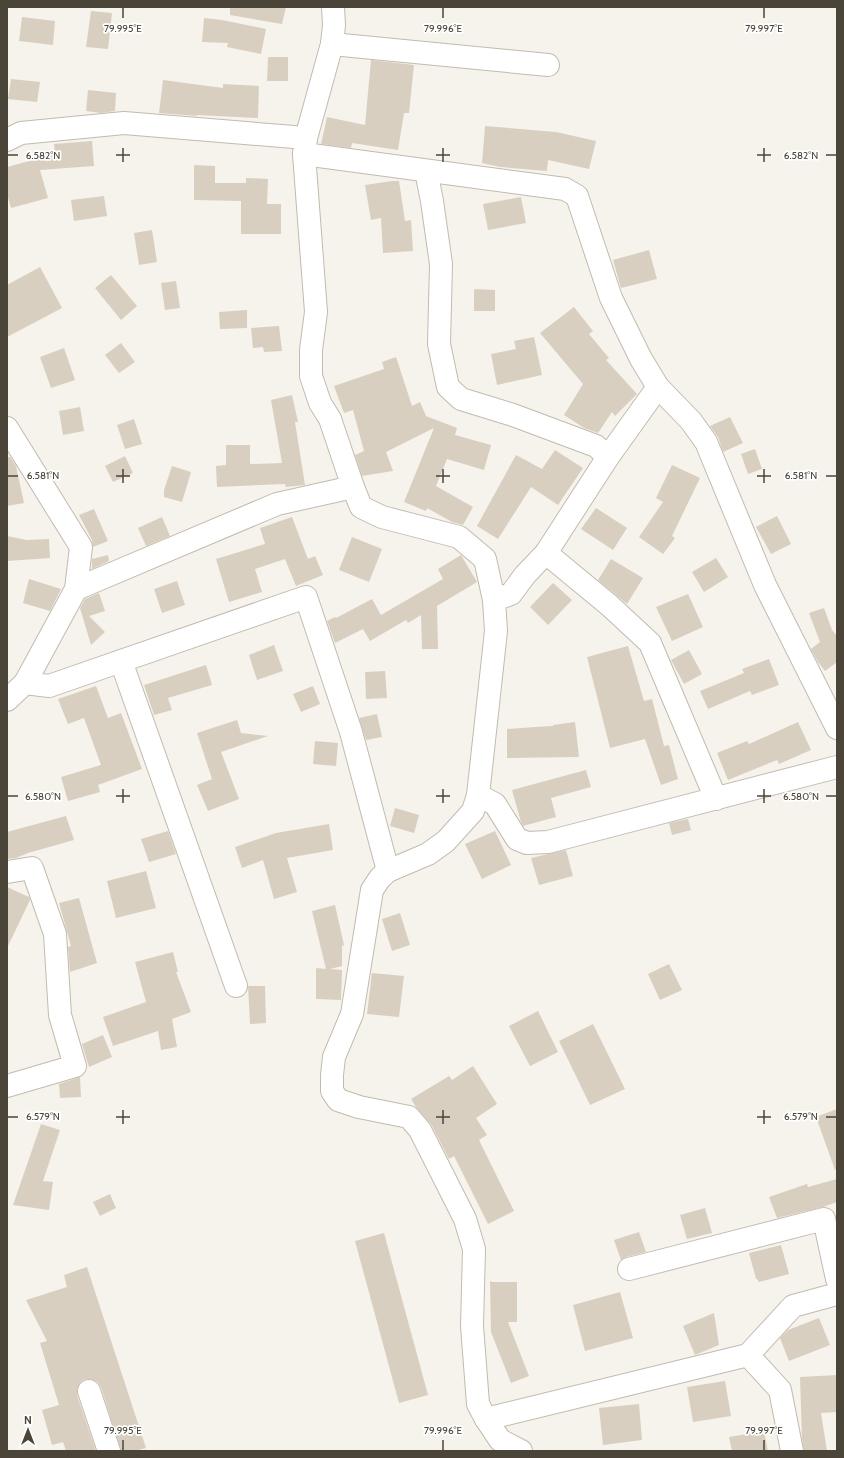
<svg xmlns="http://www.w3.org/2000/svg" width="844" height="1458" viewBox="0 0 844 1458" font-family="Cabin,sans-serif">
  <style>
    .building { fill: #d8cfc1 }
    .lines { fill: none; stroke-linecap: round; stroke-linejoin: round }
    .minor-casing { stroke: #c2bbae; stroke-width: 24 }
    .minor { stroke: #fff; stroke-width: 22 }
    .ticks { fill: none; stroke: #4b4439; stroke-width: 1.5 }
    .ticks-label { font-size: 10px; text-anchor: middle; fill: #4b4439; stroke: #fff; stroke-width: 3.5; stroke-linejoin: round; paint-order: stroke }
  </style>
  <rect width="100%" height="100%" fill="#f6f3ec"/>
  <g class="building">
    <polygon points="230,7 286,7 282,24 230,15"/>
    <polygon points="91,11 112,13 108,49 86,47"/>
    <polygon points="22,17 55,21 53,45 19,41"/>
    <polygon points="204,18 222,20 266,29 261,54 227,47 228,43 202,42"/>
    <polygon points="268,57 288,57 288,81 267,81"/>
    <polygon points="371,60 414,65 409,113 404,113 398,150 352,143 351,148 321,144 327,117 365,125"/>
    <polygon points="11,79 40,82 37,102 8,99"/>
    <polygon points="163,80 223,88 223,84 259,86 258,118 197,115 197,116 159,113"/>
    <polygon points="88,90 116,93 115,111 101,113 86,111"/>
    <polygon points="485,126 556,132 596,141 589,169 548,160 547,171 500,167 482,163"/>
    <polygon points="92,141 94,166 40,170 48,198 11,208 7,194 7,167 55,154 54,144"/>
    <polygon points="194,165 215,166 215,183 246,183 246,178 268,179 267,204 281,204 281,234 241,234 241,201 194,200"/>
    <polygon points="392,181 399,181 405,221 411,220 413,251 383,253 381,218 371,220 365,185"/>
    <polygon points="104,196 107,216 74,221 71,200"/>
    <polygon points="521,197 526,223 488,230 483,204"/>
    <polygon points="152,230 157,262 139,265 134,233"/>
    <polygon points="649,250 657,279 621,288 613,260"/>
    <polygon points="40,267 62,308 7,337 7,285"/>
    <polygon points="111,275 137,306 121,320 95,288"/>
    <polygon points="176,281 180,308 165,310 161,283"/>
    <polygon points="474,289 495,290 495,311 474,311"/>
    <polygon points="574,307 593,331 589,334 609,358 606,360 637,394 615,416 612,412 598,433 584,428 564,415 583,384 540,333"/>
    <polygon points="247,310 247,328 220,329 219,312"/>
    <polygon points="279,326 282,351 264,352 263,347 253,348 251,328"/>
    <polygon points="534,337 542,375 497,385 491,354 516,349 514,341"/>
    <polygon points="121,343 135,362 119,373 105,355"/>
    <polygon points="64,348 75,380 51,388 40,357"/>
    <polygon points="396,357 412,406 420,402 426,416 457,428 455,435 491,445 484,470 447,459 436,486 473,507 463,525 452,522 427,508 426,511 404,502 434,428 386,452 393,471 362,476 355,455 364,451 353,410 344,413 334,386 384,369 382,362"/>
    <polygon points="292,395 298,422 295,422 305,485 286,487 285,484 217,487 216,466 226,465 226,445 250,445 250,464 282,463 271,400"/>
    <polygon points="80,407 84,431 63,435 59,411"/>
    <polygon points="730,417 743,443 723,452 718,437 710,426"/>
    <polygon points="134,419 142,444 125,449 117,425"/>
    <polygon points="755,449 762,469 748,474 741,454"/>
    <polygon points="555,450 583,468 558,505 531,487 498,539 477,526 516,455 542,469"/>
    <polygon points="125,456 133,473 113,482 105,466"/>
    <polygon points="7,457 10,457 16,466 24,503 7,506"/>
    <polygon points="672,465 700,478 672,536 675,538 663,554 639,537 663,502 656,498"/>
    <polygon points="172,466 191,472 182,502 164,497 164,490"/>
    <polygon points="596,508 627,528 613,550 581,529"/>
    <polygon points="94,509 108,541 93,547 92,540 79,515"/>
    <polygon points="777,516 791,544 771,554 756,527"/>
    <polygon points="162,517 170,536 146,546 138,528"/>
    <polygon points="292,517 308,559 315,556 323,575 296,586 285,559 255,569 262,592 229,602 216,559 265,544 260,528"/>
    <polygon points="7,536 27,540 49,539 50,558 7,561"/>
    <polygon points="352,537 382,549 369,582 339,570"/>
    <polygon points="108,555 109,561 92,569 92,559"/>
    <polygon points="461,555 477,582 437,606 438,649 422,649 421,615 408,623 406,620 370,641 363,629 335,643 327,621 335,617 336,618 372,599 381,615 443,579 438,569"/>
    <polygon points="716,558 728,577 704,592 692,572"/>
    <polygon points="611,559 643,578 627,604 598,580"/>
    <polygon points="29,579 61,589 50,611 23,603"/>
    <polygon points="177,581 185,605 162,613 154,589"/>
    <polygon points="553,583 572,600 548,625 530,607"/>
    <polygon points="99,593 105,611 89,616 105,632 91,645 80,608 85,599"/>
    <polygon points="688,594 703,627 672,641 656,607"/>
    <polygon points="824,608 832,630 837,636 837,662 825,671 818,662 811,649 820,642 809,613"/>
    <polygon points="274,645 283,671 257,680 249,655"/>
    <polygon points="628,646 644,701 652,699 664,746 669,745 678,779 661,785 645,739 610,748 587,657"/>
    <polygon points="689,650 702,674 684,684 671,660"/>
    <polygon points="769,659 779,685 752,695 750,691 708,709 700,691 744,673 742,669"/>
    <polygon points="206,665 212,685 168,698 172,710 154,715 144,685"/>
    <polygon points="385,671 387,698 366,699 365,672"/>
    <polygon points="96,686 108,718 121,713 142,769 98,785 100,792 68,801 61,777 101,765 84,718 68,724 58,699"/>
    <polygon points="313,686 320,704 301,712 293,694"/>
    <polygon points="377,714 382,737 366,740 359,718"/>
    <polygon points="237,720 241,733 268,736 221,752 239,799 208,811 197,785 212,779 197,733"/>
    <polygon points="575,722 579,757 507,758 507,729 535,727 553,726 553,725"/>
    <polygon points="798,722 811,750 779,764 777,760 728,780 717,753 747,741 749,744"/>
    <polygon points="315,741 338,743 336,766 313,764"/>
    <polygon points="586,770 591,787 551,798 556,817 523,826 521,822 512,790"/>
    <polygon points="395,808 419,815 414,833 390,826"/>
    <polygon points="66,816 74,840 28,853 16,858 7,859 7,832"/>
    <polygon points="688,819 691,830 672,835 669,823"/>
    <polygon points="329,824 333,850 287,858 297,892 274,899 263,860 242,868 235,847 276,833"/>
    <polygon points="168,831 176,854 149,862 141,839"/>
    <polygon points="495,831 511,865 482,879 465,844"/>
    <polygon points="566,850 573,876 539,885 531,858"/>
    <polygon points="146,871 156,908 116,918 107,881"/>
    <polygon points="7,887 29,897 30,900 7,948"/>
    <polygon points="79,898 97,963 70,972 68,947 71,946 59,903"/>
    <polygon points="335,905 344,945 342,946 342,966 330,969 342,970 341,1000 316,999 316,968 326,969 312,911"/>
    <polygon points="400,913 410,945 392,951 382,919"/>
    <polygon points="173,952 178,972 176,972 191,1012 172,1019 177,1047 161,1050 158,1031 113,1046 103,1017 146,1002 135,962"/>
    <polygon points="669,964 682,990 660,1000 648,974"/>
    <polygon points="372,973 404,976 399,1017 367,1014"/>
    <polygon points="248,986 265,986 266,1023 250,1024"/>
    <polygon points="538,1011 558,1052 530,1066 509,1026"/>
    <polygon points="593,1024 625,1089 590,1105 559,1041"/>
    <polygon points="103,1035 112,1057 89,1067 82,1044"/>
    <polygon points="473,1066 497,1104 476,1118 487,1135 479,1140 514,1211 488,1224 454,1156 449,1159 431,1124 416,1107 411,1099 449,1076 452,1080"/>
    <polygon points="80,1077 81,1097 60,1098 59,1084"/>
    <polygon points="837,1109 837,1170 835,1170 816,1117"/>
    <polygon points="41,1124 60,1130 43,1181 53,1182 49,1210 13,1205"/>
    <polygon points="837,1179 837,1202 823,1207 777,1218 769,1197 807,1184 808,1187"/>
    <polygon points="110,1194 116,1208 100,1216 93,1202"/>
    <polygon points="705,1208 712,1233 687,1239 680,1215"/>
    <polygon points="639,1232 646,1252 626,1257 621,1260 614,1240"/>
    <polygon points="384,1233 428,1395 399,1403 355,1241"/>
    <polygon points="781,1245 789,1274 759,1282 757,1279 756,1279 749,1253"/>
    <polygon points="87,1267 146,1448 134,1451 121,1451 101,1387 98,1382 92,1379 85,1379 80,1382 77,1389 77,1395 96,1451 66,1451 63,1442 52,1445 42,1410 59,1405 40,1343 47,1341 26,1300 67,1287 64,1275"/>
    <polygon points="490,1281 492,1282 517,1282 517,1322 508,1322 529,1376 511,1383 491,1332"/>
    <polygon points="620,1292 633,1338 585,1351 573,1305"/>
    <polygon points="714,1313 719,1345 695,1355 683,1326"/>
    <polygon points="819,1318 830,1345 789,1361 780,1338 788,1330"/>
    <polygon points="837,1375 837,1412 821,1413 827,1451 804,1451 802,1439 800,1377"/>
    <polygon points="725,1381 731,1416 693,1422 687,1387"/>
    <polygon points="639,1404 642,1440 603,1445 599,1408"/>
    <polygon points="764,1431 768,1451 732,1451 729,1437"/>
  </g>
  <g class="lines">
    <defs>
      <g id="minor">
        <polyline points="333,7 334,25 332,44 306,138 304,154 316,312 311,350 311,376 320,403 330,419 353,487 361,507 382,517 459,537 485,559 494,600 496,631 478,795 473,811 446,841 428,854 388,871 380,878 372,890 352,1014 334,1057 332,1075 332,1091 338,1100 359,1107 409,1117 420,1130 465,1219 474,1249 472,1326 478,1404 486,1419 500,1440 521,1451"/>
        <polyline points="332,44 548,65"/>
        <polyline points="7,140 21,133 124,123 306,138"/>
        <polyline points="304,154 565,189 577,196 611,298 641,359 658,387 691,421 706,442 765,585 837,728"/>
        <polyline points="426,171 432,201 441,264 439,344 448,387 461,399 513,415 596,446 608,457"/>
        <polyline points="7,428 81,547 76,589 25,683 49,686 306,597 351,732 388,871"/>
        <polyline points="546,553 609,605 650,643 716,799"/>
        <polyline points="76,589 277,504 353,487"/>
        <polyline points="494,600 511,594 525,575 546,553 608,457 658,387"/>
        <polyline points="121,661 236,986"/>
        <polyline points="7,700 25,683"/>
        <polyline points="478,795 495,804 517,839 527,843 548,842 837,767"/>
        <polyline points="7,872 32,868 55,934 60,1015 75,1066 7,1086"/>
        <polyline points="629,1269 824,1219 837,1279"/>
        <polyline points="748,1355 780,1390 792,1451"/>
        <polyline points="89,1391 109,1451"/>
        <polyline points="486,1419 748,1355 793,1306 837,1294"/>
      </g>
    </defs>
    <use href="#minor" class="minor-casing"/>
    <use href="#minor" class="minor"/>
  </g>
  <path class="ticks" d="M123,8v10M443,8v10M764,8v10M123,148v14M443,148v14M764,148v14M8,155h10M116,155h14M436,155h14M757,155h14M826,155h10M123,469v14M443,469v14M764,469v14M8,476h10M116,476h14M436,476h14M757,476h14M826,476h10M123,789v14M443,789v14M764,789v14M8,796h10M116,796h14M436,796h14M757,796h14M826,796h10M123,1110v14M443,1110v14M764,1110v14M8,1117h10M116,1117h14M436,1117h14M757,1117h14M826,1117h10M123,1440v10M443,1440v10M764,1440v10"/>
  <g class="ticks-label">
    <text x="123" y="32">79.995°E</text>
    <text x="443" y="32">79.996°E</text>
    <text x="764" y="32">79.997°E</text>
    <text x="43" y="159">6.582°N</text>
    <text x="801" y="159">6.582°N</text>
    <text x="43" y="479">6.581°N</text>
    <text x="801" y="479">6.581°N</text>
    <text x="43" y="800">6.580°N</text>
    <text x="801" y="800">6.580°N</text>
    <text x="43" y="1120">6.579°N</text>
    <text x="801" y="1120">6.579°N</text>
    <text x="123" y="1434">79.995°E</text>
    <text x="443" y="1434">79.996°E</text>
    <text x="764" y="1434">79.997°E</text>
  </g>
  <rect width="844" height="1458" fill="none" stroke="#4b4439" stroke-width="16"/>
  <g transform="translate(28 1430)" stroke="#ffffff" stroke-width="3" paint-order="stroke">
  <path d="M0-3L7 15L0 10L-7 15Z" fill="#4b4439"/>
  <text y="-6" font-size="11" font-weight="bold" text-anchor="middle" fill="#4b4439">N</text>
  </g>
</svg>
